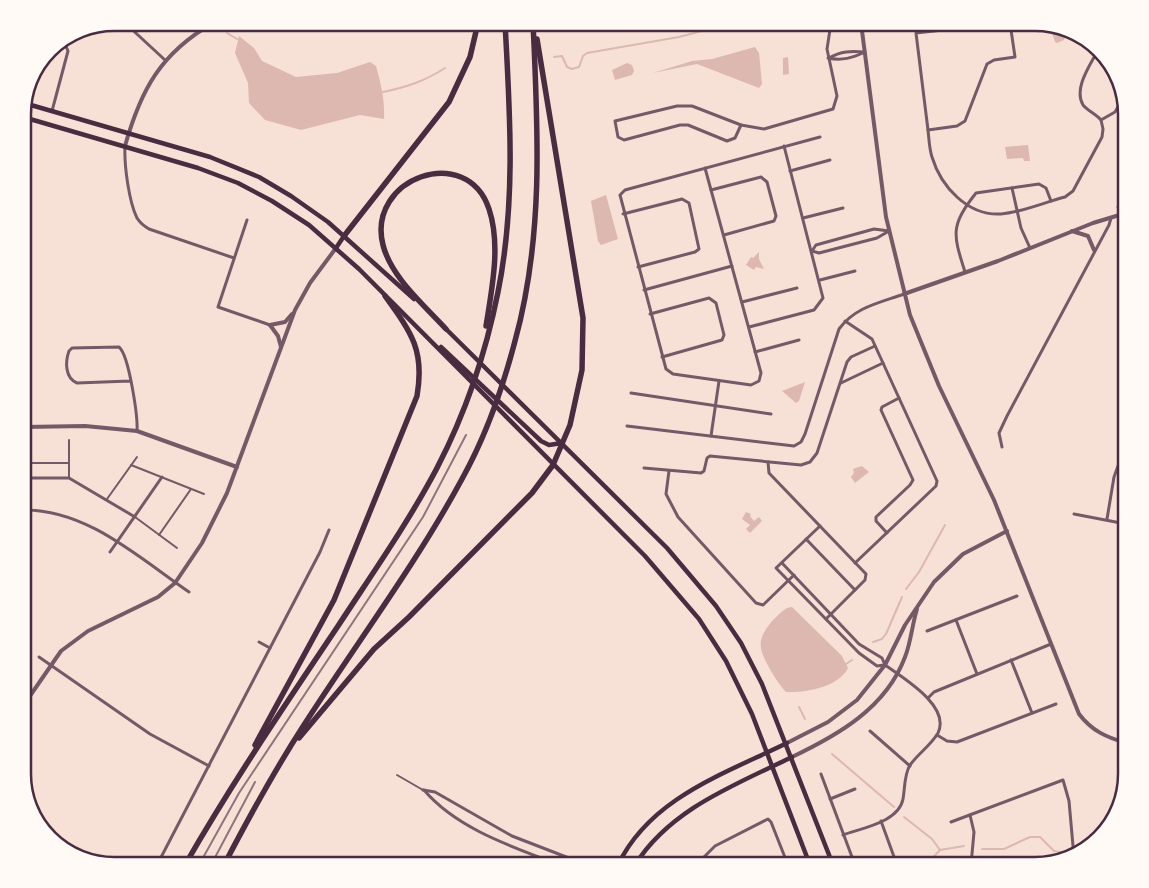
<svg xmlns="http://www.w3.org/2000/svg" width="1149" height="888" viewBox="0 0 1149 888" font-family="Manrope,sans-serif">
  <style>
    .water { fill: #dcb8b0 }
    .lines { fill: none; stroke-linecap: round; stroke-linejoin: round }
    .stream { stroke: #dcb8b0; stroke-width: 2 }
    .service { stroke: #755966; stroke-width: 2 }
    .minor { stroke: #755966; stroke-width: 3 }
    .tertiary { stroke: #755966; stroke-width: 4 }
    .secondary { stroke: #4a2c40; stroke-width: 4.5 }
    .motorway { stroke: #4a2c40; stroke-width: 5.5 }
    .rail { stroke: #8f747c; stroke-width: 2 }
    .rim { fill: none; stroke: #4a2c40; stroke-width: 2.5 }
  </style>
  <rect width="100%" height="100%" fill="#f7e1d7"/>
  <g class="water">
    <polygon points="1050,27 1067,33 1064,40 1057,43 1055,42"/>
    <path d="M239,36l15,12 8,13 34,16 41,-4 33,-11 6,4c5,18 9,34 8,53l-24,-4 -59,15 -36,-10 -16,-17 -1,-20 -13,-30z"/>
    <polygon points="755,47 759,53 762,84 759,88 697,64 653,73 692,61 712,59"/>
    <polygon points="788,57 789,74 783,75 783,58"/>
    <polygon points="627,63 632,65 634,71 632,75 615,80 612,70"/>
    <polygon points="1028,145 1030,161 1024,161 1023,158 1007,159 1005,147"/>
    <polygon points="606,195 618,239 601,245 598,241 591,201"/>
    <polygon points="759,252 759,259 764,269 756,267 754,270 746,265 751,257 753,258"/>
    <polygon points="805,382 799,401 796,403 782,391"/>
    <polygon points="862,466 869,472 855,483 851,477 854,473 853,469"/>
    <polygon points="746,512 751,514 750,516 754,521 759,517 762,521 750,533 746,529 750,525 742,519"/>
    <path d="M792,607l50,49 6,12c-9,19 -43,25 -62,24 -8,-8 -24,-34 -25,-44 -2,-11 6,-21 12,-28 7,-6 10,-12 19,-13z"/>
  </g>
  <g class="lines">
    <g class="stream">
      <polyline points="227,33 237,39"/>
      <polyline points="554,57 562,56 567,67 572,69 579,67 583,56 587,53 679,37 732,23"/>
      <path d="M383,92c24,-5 42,-11 62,-24"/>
      <polyline points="906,589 919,572 945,525"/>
      <polyline points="873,642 882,639 886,634 902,597"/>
      <polyline points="846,664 852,660"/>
      <polyline points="799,707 805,719"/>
      <polyline points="832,754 894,807"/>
      <polyline points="904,817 932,839 940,850"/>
      <polyline points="982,849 1004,849 1030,837 1040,837 1054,851 1065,853"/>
      <polyline points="927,864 940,850 964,846"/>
    </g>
    <g class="service">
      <polyline points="23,463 69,463"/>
      <polyline points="131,465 204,494"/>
      <polyline points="69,478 69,440"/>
      <polyline points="107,499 137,457"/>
      <polyline points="135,517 177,548"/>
      <polyline points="159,535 191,489"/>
      <polyline points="397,775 423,790"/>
    </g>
    <g class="minor">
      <polyline points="125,23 165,60"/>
      <polyline points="1007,23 916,33 928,130 957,126 965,121 987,64 994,60 1015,57 1010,23"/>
      <polyline points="65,44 93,30"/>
      <path d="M828,58c14,3 24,0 37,-6"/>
      <path d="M829,58c12,-7 22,-7 35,-6"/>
      <polygon points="677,106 692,106 741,125 735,138 727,141 688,125 680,125 624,140 618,137 615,121"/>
      <polyline points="52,111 68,51 65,44 59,43"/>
      <polyline points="1101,120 1115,112 1123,98"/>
      <polyline points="741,125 764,129 833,109 837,96 827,49 831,23"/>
      <path d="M928,130c1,8 1,18 4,27 9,30 36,59 69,57 22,-2 44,-12 64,-17l8,-6 29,-54 1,-8 -2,-9c-5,-6 -13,-9 -18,-15 -10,-17 8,-41 15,-55"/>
      <path d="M125,146c-1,19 4,56 12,72 3,5 7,8 12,11l85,29"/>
      <polyline points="705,168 761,373 759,381 751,385 673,374 666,369 620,195 625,190 820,137"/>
      <polyline points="790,171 830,160"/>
      <polyline points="1012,188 1021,228 1030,248"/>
      <polyline points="711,190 761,177 767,182 776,216 774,221 724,235"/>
      <polyline points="1118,207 1126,190"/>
      <polyline points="623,214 682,199 689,203 699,249 695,252 638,267"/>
      <polyline points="803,218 843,208"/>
      <polyline points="247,220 218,307 270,325"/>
      <polygon points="874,229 889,231 877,238 819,253 812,251 816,245"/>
      <path d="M965,272c-12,-38 -15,-46 11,-79l63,-9 7,4 5,13"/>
      <polyline points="820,280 855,271"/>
      <polyline points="644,290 732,266"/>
      <polyline points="742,302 797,288"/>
      <polyline points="650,314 709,298 716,303 724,335 722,340 662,357"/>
      <polyline points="845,321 872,339 937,481 936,486 855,563"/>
      <polyline points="749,327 814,310 823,298 784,146"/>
      <polyline points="755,352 799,340"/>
      <path d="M130,381l-53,2c-12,-5 -12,-21 -8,-32l3,-3 47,-1c10,8 19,70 18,84"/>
      <polyline points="841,383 883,363"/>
      <polyline points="631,393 771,414"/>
      <path d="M627,426l167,20 7,-4 4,-8 34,-105c16,-22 40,-26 65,-35"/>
      <polyline points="711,436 719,381"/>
      <polyline points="1002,447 999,433 1007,416 1109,225 1111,218"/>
      <polyline points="768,462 769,473 866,574 865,580 826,619"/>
      <polyline points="644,468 701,473 704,471 707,458 710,456 801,465 810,462 817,453 847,362 851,357 875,346"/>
      <polyline points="669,471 666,494 678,517 756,603 763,605 794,575"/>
      <polyline points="23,478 69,478 135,517"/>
      <path d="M23,510c64,-1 116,48 166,82"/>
      <polyline points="1074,514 1126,524"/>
      <polyline points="1107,519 1114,477 1126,444"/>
      <polyline points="820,526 776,568 859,653 877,666 884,665"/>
      <polyline points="887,533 876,521 876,517 910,485 913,480 881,410 882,407 899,398"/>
      <polyline points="806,539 855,590"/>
      <polyline points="110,552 162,477"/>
      <polyline points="782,563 859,644 882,658 885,665"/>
      <polyline points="956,620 977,674"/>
      <polyline points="927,631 1017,596"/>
      <polyline points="259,642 270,648"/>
      <polyline points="39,657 150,734 209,766"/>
      <polyline points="1011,660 1032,713"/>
      <polyline points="928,698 934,692 1051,644"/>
      <polyline points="870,731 910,766"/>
      <polyline points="937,735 947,741 957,742 1056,704"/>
      <polyline points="821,774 855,865"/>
      <polyline points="423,790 435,792 512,836 587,865"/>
      <path d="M424,790c33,39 89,57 136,75"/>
      <polyline points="830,799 855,789"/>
      <polyline points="970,815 974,832 971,865"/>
      <polyline points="881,821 897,865"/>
      <polyline points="951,822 1063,780 1069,801 1074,857"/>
      <path d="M843,835c19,-7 56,-13 60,-36 2,-11 1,-24 7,-34 8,-11 21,-20 28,-32 13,-27 -35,-55 -53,-68"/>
      <polyline points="157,865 320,552 329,530"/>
      <polyline points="696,865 715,846 768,819 771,822 788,865"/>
    </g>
    <g class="tertiary">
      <path d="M861,23l25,194 24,98 29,71 55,114 85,214c13,17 27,23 47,29"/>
      <path d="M125,146c16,-57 36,-93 88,-123"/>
      <polyline points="1072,231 1088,236 1094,250"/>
      <polyline points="904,294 998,261 1093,223 1126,213"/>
      <polyline points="270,325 285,322 292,314"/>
      <polyline points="270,325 278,336 281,347"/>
      <polyline points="23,427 85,426 137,431 237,467"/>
      <polyline points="23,706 61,651 88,631 158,597 175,583 202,543 227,493 295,310 310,283 336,248"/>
      <polyline points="787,743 828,722 857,700 885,665 905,625 934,582 963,554 1007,531"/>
      <path d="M792,757c46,-22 94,-49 113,-100 6,-15 7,-32 12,-48"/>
    </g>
    <g class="secondary">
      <polyline points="24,103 210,157 259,177 291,196 328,222 414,299"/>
      <polyline points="23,117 198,168 238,183 272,201 309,225 359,269 645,556 699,619 726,661 752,714 810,865"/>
      <polyline points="336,248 344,236"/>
      <polyline points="445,328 667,548 716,606 741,643 762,684 833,865"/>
      <polyline points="441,347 541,441 549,445 562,443"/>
      <polyline points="1123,784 1126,752"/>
      <path d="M618,865c32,-67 106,-91 169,-122"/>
      <path d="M635,865c35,-56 100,-80 157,-108"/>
    </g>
    <g class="motorway">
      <polyline points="344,236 449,102 470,57 478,23"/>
      <path d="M446,329c-22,-24 -55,-52 -63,-84 -17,-67 84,-103 106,-36 12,36 3,79 -3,117"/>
      <polyline points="299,738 374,649 409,617 532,493 553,465 570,425 582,370 583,318 537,39"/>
      <path d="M255,745l79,-145 83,-204c8,-46 -6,-64 -32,-100"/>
      <path d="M185,865c47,-82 100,-160 153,-239 34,-52 70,-103 99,-158 28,-54 49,-116 61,-176 18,-89 12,-179 7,-269"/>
      <path d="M224,865c24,-46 49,-92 78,-137 53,-83 113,-162 160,-249 24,-43 41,-92 53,-138 29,-105 23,-212 18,-318"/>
    </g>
    <g class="rail">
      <polyline points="199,865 239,793 423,517 466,435"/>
      <polyline points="211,865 255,782"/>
    </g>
  </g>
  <path d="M0 0H1149V888H0ZM114 31H1035A83 83 0 0 1 1118 114V774A83 83 0 0 1 1035 857H114A83 83 0 0 1 31 774V114A83 83 0 0 1 114 31Z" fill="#fffaf5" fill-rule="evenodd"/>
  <path class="rim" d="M114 31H1035A83 83 0 0 1 1118 114V774A83 83 0 0 1 1035 857H114A83 83 0 0 1 31 774V114A83 83 0 0 1 114 31Z"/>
</svg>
